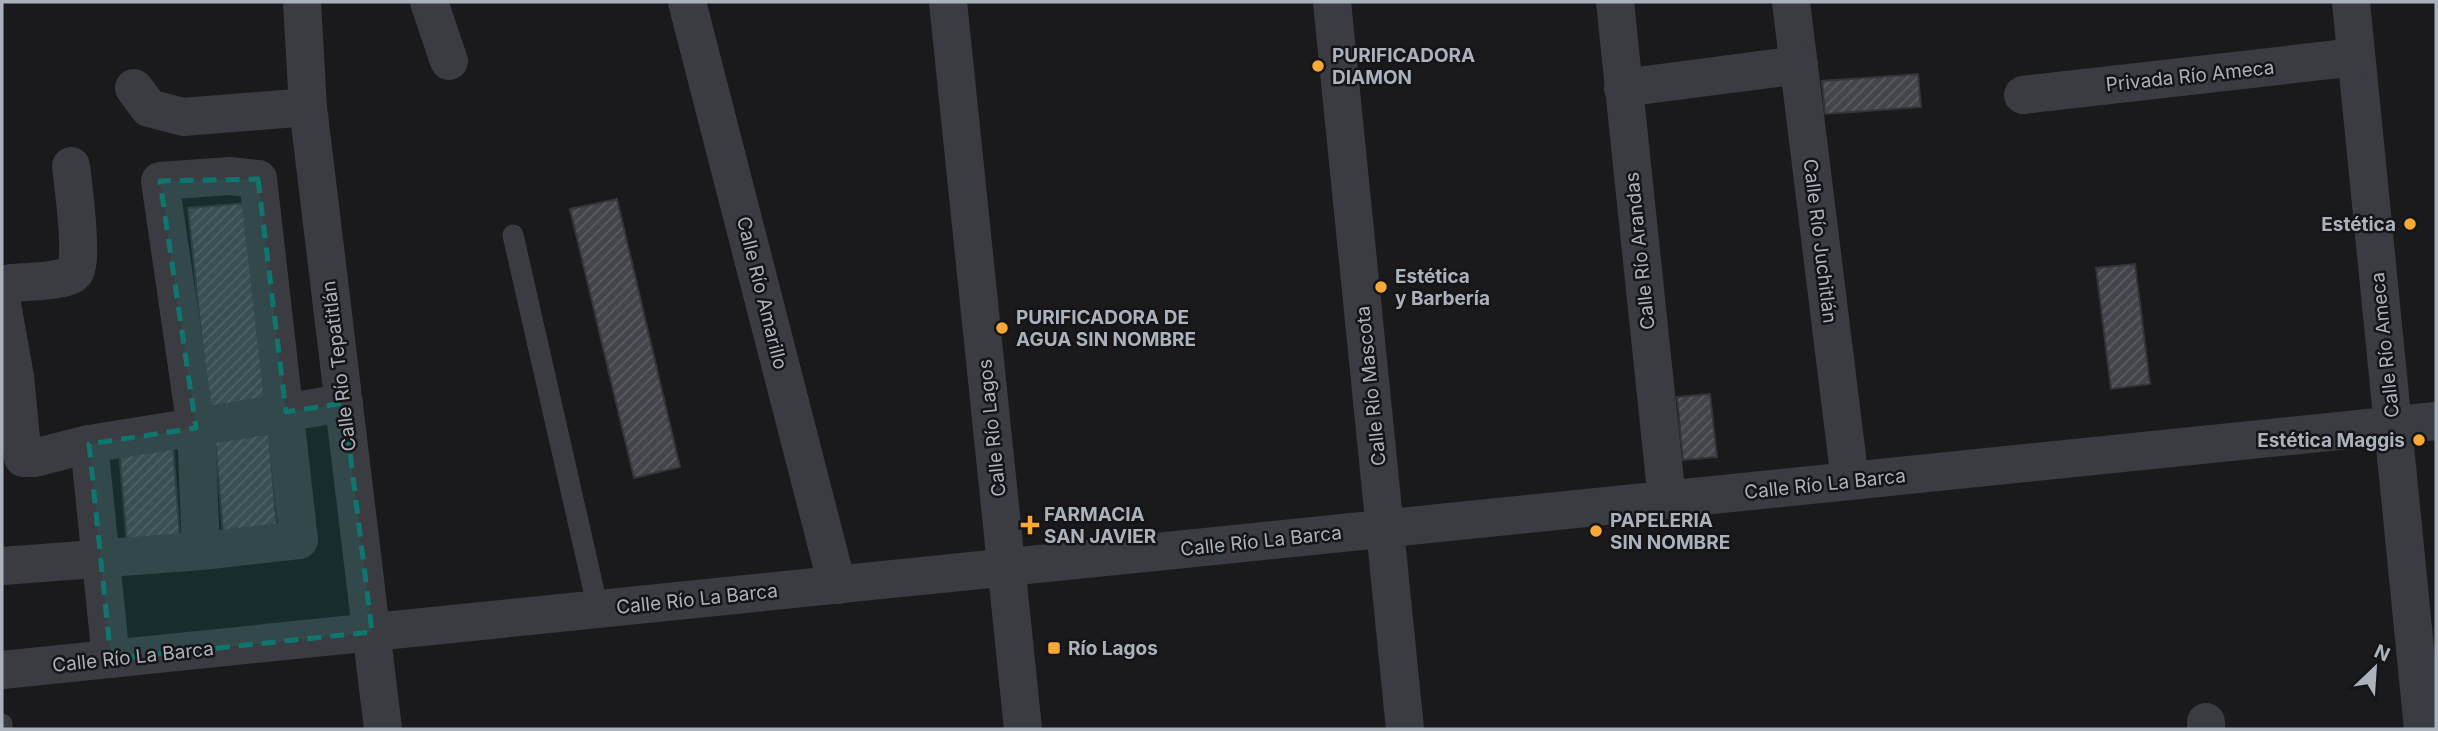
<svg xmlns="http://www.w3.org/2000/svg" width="2438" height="731" viewBox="0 0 2438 731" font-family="Inter,sans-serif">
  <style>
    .building { fill: url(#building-hatch); stroke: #343439; stroke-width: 2 }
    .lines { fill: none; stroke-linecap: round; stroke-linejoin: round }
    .lane { stroke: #3b3c42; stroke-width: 21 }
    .street { stroke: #3b3c42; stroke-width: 38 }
    .marked { fill: #0f766e; fill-opacity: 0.2; stroke: #0f766e; stroke-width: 5; stroke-dasharray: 14 9; stroke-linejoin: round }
    .poi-dot { fill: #f9a835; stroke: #151518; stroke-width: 2.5 }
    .labels { text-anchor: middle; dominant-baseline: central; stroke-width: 5; stroke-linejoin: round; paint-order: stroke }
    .poi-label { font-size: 19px; font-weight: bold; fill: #acb2bc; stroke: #151518; text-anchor: start }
    .street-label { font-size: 19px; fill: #acb2bc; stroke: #151518 }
  </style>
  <defs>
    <pattern id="building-hatch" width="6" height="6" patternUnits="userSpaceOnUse" patternTransform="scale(1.75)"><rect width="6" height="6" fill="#44454a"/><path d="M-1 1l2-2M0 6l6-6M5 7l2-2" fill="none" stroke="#5c5d62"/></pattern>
  </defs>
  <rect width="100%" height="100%" fill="#1a1a1d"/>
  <g class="building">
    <polygon points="1918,74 1921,107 1825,114 1822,81"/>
    <polygon points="617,199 680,467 634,478 570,209"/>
    <polygon points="246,203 267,403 209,409 188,208"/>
    <polygon points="2135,264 2150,384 2111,389 2096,268"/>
    <polygon points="1710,394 1717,457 1683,460 1677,397"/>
    <polygon points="269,434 277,529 223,533 215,438"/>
    <polygon points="173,445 180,540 127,544 119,449"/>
  </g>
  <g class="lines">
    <g class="lane">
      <polyline points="513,235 598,609"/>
      <polyline points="2,724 2,729"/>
    </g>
    <g class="street">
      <polyline points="302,2 308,107 383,729"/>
      <polyline points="429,2 449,61"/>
      <polyline points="687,2 837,585"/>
      <polyline points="948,2 1023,729"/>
      <polyline points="1332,2 1405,729"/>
      <polyline points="1615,2 1667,500"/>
      <polyline points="1791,2 1850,481"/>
      <polyline points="2351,2 2423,729"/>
      <polyline points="134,88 149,108 183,117 308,107"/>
      <polyline points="1623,88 1799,65"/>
      <polyline points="2023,95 2356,57"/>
      <path d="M2,291l4,-6 5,-2c11,-1 57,-2 63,-10 10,-9 -1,-90 -3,-107"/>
      <polyline points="2,304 15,377 23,458 34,458 89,444 111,659"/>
      <polyline points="89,444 344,403"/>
      <polyline points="2,566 201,551 299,540 258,179 230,176 160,181 196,428 201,551"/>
      <polyline points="2,670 2436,421"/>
      <polyline points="2206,722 2206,729"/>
    </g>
  </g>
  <path class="marked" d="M258,179l28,233 58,-9 28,229 -261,27 -22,-215 107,-16 -36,-247z"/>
  <g class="poi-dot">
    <circle cx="1318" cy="66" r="7"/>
    <circle cx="2410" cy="224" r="7"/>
    <circle cx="1381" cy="287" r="7"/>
    <circle cx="1002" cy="328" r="7"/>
    <circle cx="2419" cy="440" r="7"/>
    <path d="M1026.5 514.5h7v7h7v7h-7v7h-7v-7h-7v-7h7z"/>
    <circle cx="1596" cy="531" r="7"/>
    <rect x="1047" y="641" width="14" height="14" rx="3.5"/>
  </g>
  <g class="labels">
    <g class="poi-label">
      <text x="1332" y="55">PURIFICADORA<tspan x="1332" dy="22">DIAMON</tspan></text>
      <text x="2396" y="224" text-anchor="end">Estética</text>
      <text x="1395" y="276">Estética<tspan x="1395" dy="22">y Barbería</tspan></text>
      <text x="1016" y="317">PURIFICADORA DE<tspan x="1016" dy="22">AGUA SIN NOMBRE</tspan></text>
      <text x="2405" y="440" text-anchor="end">Estética Maggis</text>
      <text x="1044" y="514">FARMACIA<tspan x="1044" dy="22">SAN JAVIER</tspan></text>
      <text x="1610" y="520">PAPELERIA<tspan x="1610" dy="22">SIN NOMBRE</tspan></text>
      <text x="1068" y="648">Río Lagos</text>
    </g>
    <g class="street-label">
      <text transform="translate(2190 76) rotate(-6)">Privada Río Ameca</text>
      <text transform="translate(1820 241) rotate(83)">Calle Río Juchitlán</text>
      <text transform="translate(1640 251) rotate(-96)">Calle Río Arandas</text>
      <text transform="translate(762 293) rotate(76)">Calle Río Amarillo</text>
      <text transform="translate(2385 345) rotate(-96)">Calle Río Ameca</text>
      <text transform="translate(339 366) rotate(-97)">Calle Río Tepatitlán</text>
      <text transform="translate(1371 386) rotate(-96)">Calle Río Mascota</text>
      <text transform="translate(992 428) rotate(-96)">Calle Río Lagos</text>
      <text transform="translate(1825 484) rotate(-6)">Calle Río La Barca</text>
      <text transform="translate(1261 541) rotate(-6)">Calle Río La Barca</text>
      <text transform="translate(697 599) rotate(-6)">Calle Río La Barca</text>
      <text transform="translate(133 657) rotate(-6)">Calle Río La Barca</text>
    </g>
  </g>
  <rect width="2438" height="731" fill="none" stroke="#acb2bc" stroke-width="7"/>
  <g transform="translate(2375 668) rotate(25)" stroke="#151518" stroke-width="5" paint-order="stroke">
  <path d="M0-5L12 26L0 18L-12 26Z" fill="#acb2bc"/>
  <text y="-10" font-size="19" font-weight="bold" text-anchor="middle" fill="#acb2bc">N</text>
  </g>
</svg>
